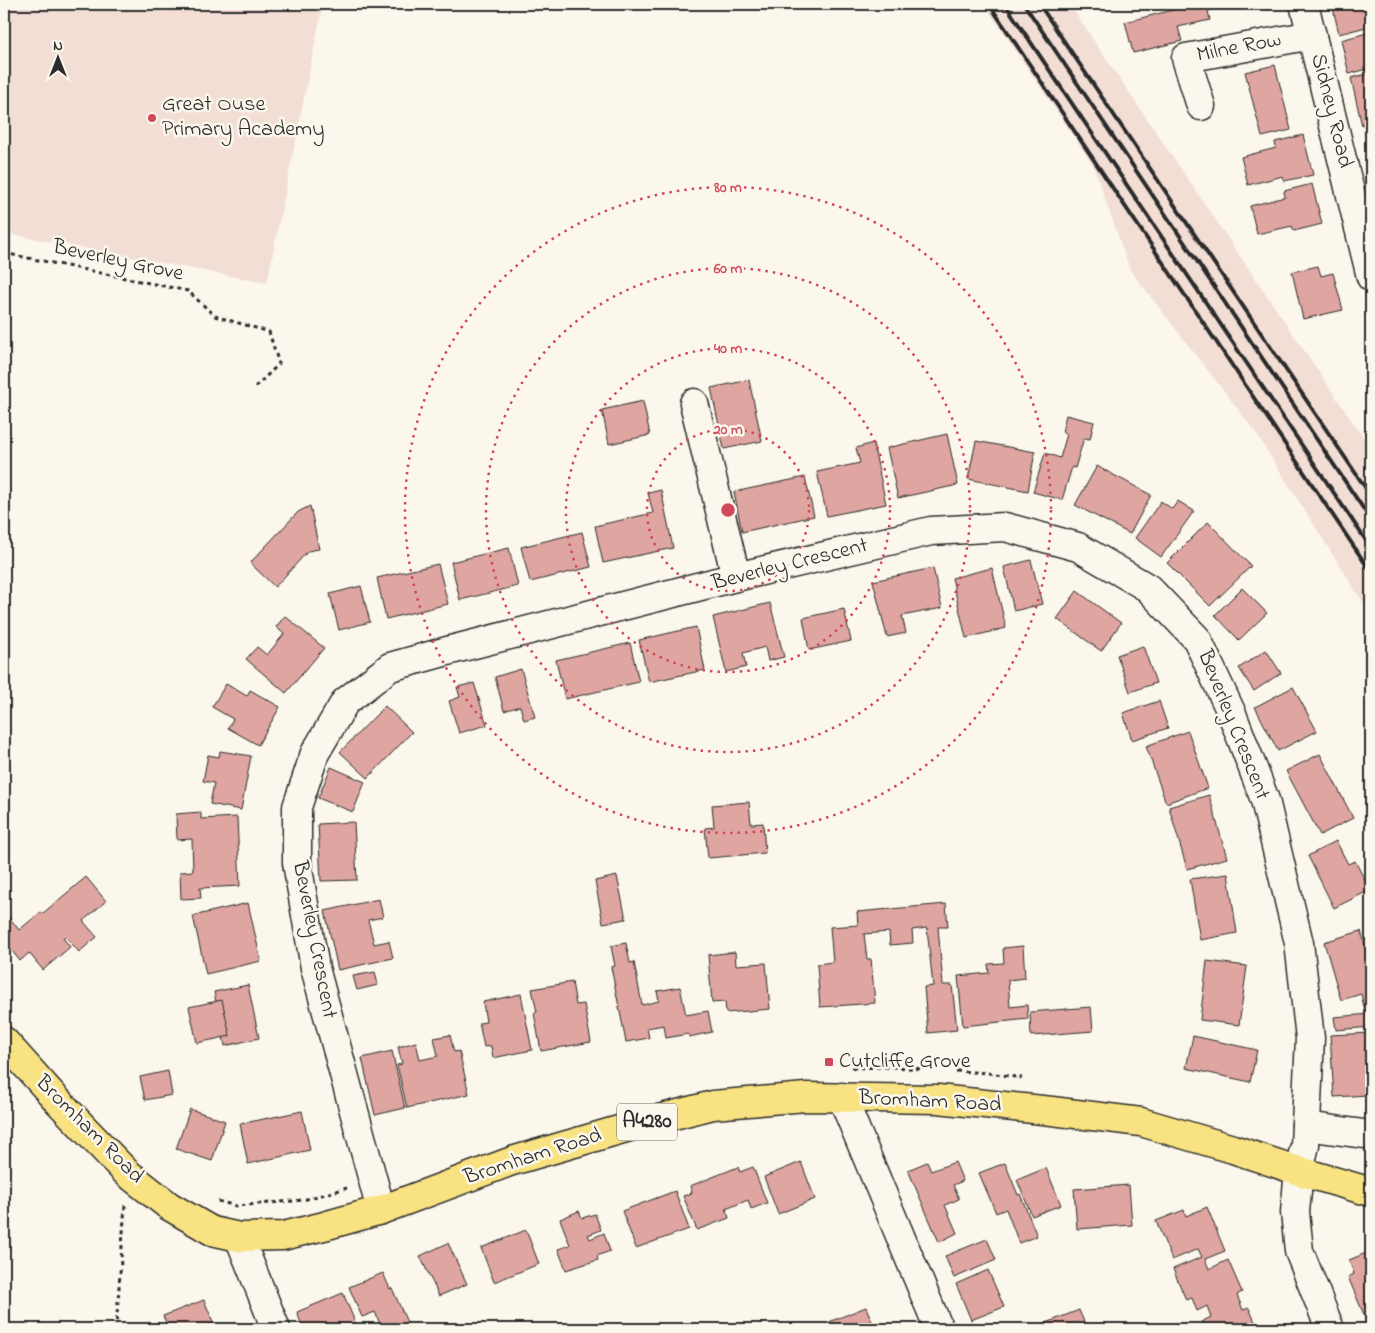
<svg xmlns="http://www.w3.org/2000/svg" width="1375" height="1333" viewBox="0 0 1375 1333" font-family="'Indie Flower',sans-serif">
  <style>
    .built { fill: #f3ded5 }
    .building { fill: #dfa5a0; stroke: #2b2b2b }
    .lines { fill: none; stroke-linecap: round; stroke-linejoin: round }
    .street-casing { stroke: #2b2b2b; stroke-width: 31 }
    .primary-casing { stroke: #2b2b2b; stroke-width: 31 }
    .path { stroke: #2b2b2b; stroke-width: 3; stroke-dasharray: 4 4; stroke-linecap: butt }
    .street { stroke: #fbf7ec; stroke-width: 28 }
    .primary { stroke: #f8e281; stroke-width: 28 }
    .rail { stroke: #2b2b2b; stroke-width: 4 }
    .ring { fill: none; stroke: #d1495b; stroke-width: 2.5; stroke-dasharray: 2.5 5 }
    .poi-dot { fill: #d1495b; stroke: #fbf7ec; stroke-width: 2 }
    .labels { text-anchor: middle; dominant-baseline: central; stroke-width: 5; stroke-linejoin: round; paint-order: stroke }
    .shield { fill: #fbf7ec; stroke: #696865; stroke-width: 1 }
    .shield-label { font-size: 21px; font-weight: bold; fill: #2b2b2b }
    .street-label { font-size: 22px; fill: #2b2b2b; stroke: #fbf7ec }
    .poi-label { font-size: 22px; fill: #2b2b2b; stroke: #fbf7ec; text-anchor: start }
    .centre { fill: #d1495b; stroke: #fbf7ec; stroke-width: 2.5 }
    .ring-label { font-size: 15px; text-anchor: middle; font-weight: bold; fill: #d1495b; stroke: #fbf7ec; stroke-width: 5; stroke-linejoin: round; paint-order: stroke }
  </style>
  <rect width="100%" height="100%" fill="#fbf7ec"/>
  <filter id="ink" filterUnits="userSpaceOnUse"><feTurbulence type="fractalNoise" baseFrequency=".02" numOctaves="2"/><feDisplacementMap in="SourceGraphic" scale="10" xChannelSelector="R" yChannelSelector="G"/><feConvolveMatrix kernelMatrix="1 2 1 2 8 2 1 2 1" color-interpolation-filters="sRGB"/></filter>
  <g filter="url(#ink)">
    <g class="built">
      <polygon points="4,4 323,4 267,283 4,233"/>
      <polygon points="984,4 1069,4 1371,449 1371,615 1254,430 1130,270 1093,165"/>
    </g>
    <g class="building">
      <polygon points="1171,4 1237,4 1208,11 1210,20 1178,27 1182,41 1133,53 1125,22 1173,10"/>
      <polygon points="1332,4 1371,4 1371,20 1369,21 1370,26 1339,34"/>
      <polygon points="1371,32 1371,68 1349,74 1341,40"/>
      <polygon points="1275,65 1291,130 1262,137 1245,72"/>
      <polygon points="1371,73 1371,124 1362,126 1351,78"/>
      <polygon points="1371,128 1371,157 1364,129"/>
      <polygon points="1303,135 1313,175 1284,181 1283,176 1248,185 1241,157 1276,148 1275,142"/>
      <polygon points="1312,184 1322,224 1294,231 1292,226 1257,234 1250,206 1285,197 1284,191"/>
      <polygon points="1318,266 1321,276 1333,273 1343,310 1303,319 1292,272"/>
      <polygon points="749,380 762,441 724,449 711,388"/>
      <polygon points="643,401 650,435 609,444 602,410"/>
      <polygon points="1066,415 1094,422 1090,439 1084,438 1075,468 1072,467 1062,500 1033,492 1045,453 1060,458 1067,434 1062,432"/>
      <polygon points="947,434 958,485 898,498 887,448"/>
      <polygon points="976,441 1035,452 1028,491 968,479"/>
      <polygon points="873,443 886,504 827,516 817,472 860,463 856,448"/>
      <polygon points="1097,466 1151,495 1130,534 1075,505"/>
      <polygon points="805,477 814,516 742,532 734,492"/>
      <polygon points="661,490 673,548 603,563 595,526 653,513 648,493"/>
      <polygon points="1161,501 1172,509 1178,501 1194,511 1161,557 1135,538"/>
      <polygon points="310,506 319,549 308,551 275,587 250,563 298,512"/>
      <polygon points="1208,522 1251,566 1210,606 1167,563"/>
      <polygon points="582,532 591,567 530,582 521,547"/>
      <polygon points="509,548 518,586 460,600 451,562"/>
      <polygon points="1031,560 1042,604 1014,611 1004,567"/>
      <polygon points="438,564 448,604 386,619 377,578"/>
      <polygon points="933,568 942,608 902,616 906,633 887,637 873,581"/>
      <polygon points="992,568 1006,628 966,638 952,578"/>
      <polygon points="361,586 370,622 339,630 330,594"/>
      <polygon points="1242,588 1267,613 1239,640 1215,615"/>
      <polygon points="1077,591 1121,623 1101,651 1057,619"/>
      <polygon points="770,603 784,657 768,661 765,647 743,653 746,667 726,672 713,617"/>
      <polygon points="844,609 851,641 809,650 803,618"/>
      <polygon points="285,616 324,648 286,693 246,659 257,647 267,655 284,634 276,627"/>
      <polygon points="696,627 705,670 649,682 639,640"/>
      <polygon points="630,643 639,682 565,699 556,660"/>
      <polygon points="1143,646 1156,683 1130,692 1117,655"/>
      <polygon points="1266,650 1281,673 1254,691 1239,668"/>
      <polygon points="521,669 535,717 524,720 520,706 504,711 495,677"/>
      <polygon points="474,683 487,725 459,733 449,701 460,697 457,687"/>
      <polygon points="226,684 247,696 250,690 280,707 258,745 228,728 233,719 212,707"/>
      <polygon points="1293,687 1317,731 1278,751 1255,707"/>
      <polygon points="1159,701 1168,728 1132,740 1123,713"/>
      <polygon points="385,706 412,732 368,778 340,752"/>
      <polygon points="1188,731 1208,788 1166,803 1146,746"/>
      <polygon points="220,751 251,756 241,810 210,804 214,783 203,781 208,755 219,757"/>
      <polygon points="1320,754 1353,818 1320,835 1286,771"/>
      <polygon points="331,767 365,782 353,812 318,798"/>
      <polygon points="1209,795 1227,858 1187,869 1169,807"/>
      <polygon points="749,802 751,824 763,823 765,853 708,858 705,828 714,827 712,805"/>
      <polygon points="201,812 201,819 237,817 240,886 200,888 201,898 181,899 180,872 193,871 192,839 177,840 176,814"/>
      <polygon points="354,822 357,880 321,881 318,824"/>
      <polygon points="1336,841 1348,864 1355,861 1370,890 1334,908 1308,856"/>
      <polygon points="1228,874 1237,933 1200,940 1190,879"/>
      <polygon points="617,876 626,919 603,923 595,881"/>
      <polygon points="86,877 106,901 83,921 97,937 79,952 65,936 63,938 70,947 43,970 29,953 20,961 4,941 4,915 6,913 19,930 41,912 42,914"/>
      <polygon points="379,899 383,917 368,920 374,944 389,941 393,958 338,970 325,911"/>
      <polygon points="248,903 261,961 206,974 193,916"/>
      <polygon points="946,904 948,927 938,927 943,985 952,985 957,1030 928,1033 924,987 933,986 927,928 912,930 913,943 890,945 889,932 864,934 867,959 871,959 875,1003 820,1007 817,964 833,962 830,927 858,925 857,912"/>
      <polygon points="1361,931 1369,960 1371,960 1371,1005 1364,1007 1361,994 1341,1000 1324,942"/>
      <polygon points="626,943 630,963 634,962 642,1005 659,1001 657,991 680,987 686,1015 708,1011 712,1032 689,1037 688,1034 666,1038 664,1025 647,1028 649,1038 626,1042 611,967 615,966 611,946"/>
      <polygon points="1023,946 1025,978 1008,980 1010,1007 1027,1005 1028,1019 963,1026 958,976 989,973 988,964 1004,963 1003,948"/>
      <polygon points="735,952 736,965 766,963 770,1009 726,1013 725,1002 712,1003 708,955"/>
      <polygon points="1207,961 1247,966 1239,1025 1200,1020"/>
      <polygon points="375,972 378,985 357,990 353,976"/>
      <polygon points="572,982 576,1005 584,1004 591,1042 541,1051 534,1013 537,1012 532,989"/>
      <polygon points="248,985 259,1038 225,1046 214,992"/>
      <polygon points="521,994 532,1050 493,1058 491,1046 484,1047 479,1023 486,1022 483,1002"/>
      <polygon points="222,1000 230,1036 197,1043 189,1007"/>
      <polygon points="1091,1007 1093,1031 1031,1036 1030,1012"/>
      <polygon points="1371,1014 1371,1027 1336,1030 1334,1017"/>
      <polygon points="1371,1033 1371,1048 1365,1048 1368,1095 1334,1097 1330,1035"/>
      <polygon points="450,1035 454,1052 459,1051 469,1094 407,1108 397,1065 402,1064 398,1047 416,1042 420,1060 438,1056 434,1038"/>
      <polygon points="1193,1036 1257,1050 1250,1082 1186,1068"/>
      <polygon points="392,1051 405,1108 375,1115 362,1058"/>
      <polygon points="168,1071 172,1095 145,1100 140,1077"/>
      <polygon points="190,1109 225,1121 212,1161 176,1149"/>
      <polygon points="302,1111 310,1150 248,1164 240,1124"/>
      <polygon points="801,1162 815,1199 778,1214 764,1177"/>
      <polygon points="927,1162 931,1171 955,1162 963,1181 953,1185 959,1199 945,1205 957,1233 939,1242 908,1170"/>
      <polygon points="1005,1163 1018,1195 1020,1194 1037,1236 1019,1243 1006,1209 996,1213 979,1173"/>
      <polygon points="738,1167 740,1172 753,1167 767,1203 751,1209 748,1200 726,1209 729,1218 697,1230 683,1196 692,1193 690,1186"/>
      <polygon points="1046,1168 1061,1205 1032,1216 1017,1180"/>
      <polygon points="1129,1185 1132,1225 1077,1229 1074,1189"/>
      <polygon points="675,1191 689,1229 636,1248 622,1211"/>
      <polygon points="1207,1207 1225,1251 1205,1259 1209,1269 1228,1260 1242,1292 1237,1295 1243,1310 1249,1308 1258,1329 1201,1329 1200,1328 1203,1327 1201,1322 1211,1317 1207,1306 1197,1311 1192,1298 1186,1300 1173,1269 1202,1257 1198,1249 1172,1260 1156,1221 1184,1210 1186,1216"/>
      <polygon points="579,1211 582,1218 595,1214 601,1230 588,1235 590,1239 604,1233 610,1251 597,1256 598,1260 566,1270 558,1249 570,1245 560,1219"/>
      <polygon points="526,1230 539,1264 494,1282 481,1248"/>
      <polygon points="987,1239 996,1260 954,1278 945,1256"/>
      <polygon points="448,1243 467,1284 439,1296 420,1256"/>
      <polygon points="1371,1251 1371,1329 1370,1329 1348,1277 1354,1274 1349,1260"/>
      <polygon points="988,1270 1004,1307 971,1320 956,1284"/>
      <polygon points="383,1273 390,1289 392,1288 409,1327 402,1329 382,1329 375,1312 362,1317 349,1287"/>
      <polygon points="343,1293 357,1327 351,1329 303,1329 297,1312"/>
      <polygon points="204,1300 216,1329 169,1329 163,1316"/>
      <polygon points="866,1307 875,1329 832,1329 829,1322"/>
      <polygon points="1079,1310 1087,1329 1031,1329"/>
    </g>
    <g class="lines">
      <defs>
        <g id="street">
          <polyline points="1304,4 1371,277"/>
          <polyline points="1201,106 1186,58 1312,35"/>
          <polyline points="694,403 736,577"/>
          <polyline points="842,1097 939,1329"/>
          <polyline points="1306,1126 1371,1135"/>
          <polyline points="381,1210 315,968 297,863 297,807 315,753 345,702 390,667 451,650 736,577 931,531 1005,527 1078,547 1148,588 1197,639 1232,714 1265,800 1299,943 1310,1038 1305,1145 1299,1171 1295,1212 1299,1251 1330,1329"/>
          <polyline points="239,1237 276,1329"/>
        </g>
        <polyline id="primary" points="4,1041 57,1100 127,1173 169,1206 212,1231 239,1237 283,1236 324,1226 381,1210 512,1161 650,1121 713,1105 806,1097 938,1099 1052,1111 1141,1122 1233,1149 1299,1171 1371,1192"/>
      </defs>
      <use href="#street" class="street-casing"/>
      <use href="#primary" class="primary-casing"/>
      <g class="path">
        <polyline points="4,253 188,291 215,316 269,332 279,364 255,387"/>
        <polyline points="852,1068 894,1067 923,1069"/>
        <polyline points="956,1071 989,1073 1022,1078"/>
        <polyline points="218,1201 236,1206 303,1200 347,1188"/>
        <polyline points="116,1329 125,1205"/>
      </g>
      <use href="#street" class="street"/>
      <use href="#primary" class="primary"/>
      <g class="rail">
        <polyline points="989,4 1371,572"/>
        <polyline points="1005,4 1371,548"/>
        <polyline points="1024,4 1371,520"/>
        <polyline points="1039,4 1371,496"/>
      </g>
    </g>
  </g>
  <g class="ring">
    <circle cx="728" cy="510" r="81"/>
    <circle cx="728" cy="510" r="162"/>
    <circle cx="728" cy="510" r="242"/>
    <circle cx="728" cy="510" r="323"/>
  </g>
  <g class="poi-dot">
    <circle cx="152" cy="118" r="5"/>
    <rect x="824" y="1057" width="10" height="10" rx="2.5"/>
  </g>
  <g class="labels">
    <rect class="shield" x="617" y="1103.5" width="60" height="37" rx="4"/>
    <g class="shield-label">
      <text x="647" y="1122">A4280</text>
    </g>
    <g class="street-label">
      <text transform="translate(1239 48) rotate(-11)">Milne Row</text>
      <text transform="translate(1331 111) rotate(76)">Sidney Road</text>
      <text transform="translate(118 261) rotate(12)">Beverley Grove</text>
      <text transform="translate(790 565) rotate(-14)">Beverley Crescent</text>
      <text transform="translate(1233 725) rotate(68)">Beverley Crescent</text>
      <text transform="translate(314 940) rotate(79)">Beverley Crescent</text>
      <text transform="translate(930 1102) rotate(3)">Bromham Road</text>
      <text transform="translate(89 1130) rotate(45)">Bromham Road</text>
      <text transform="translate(533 1157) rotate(-18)">Bromham Road</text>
    </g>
    <g class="poi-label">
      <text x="162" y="105">Great Ouse<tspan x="162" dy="25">Primary Academy</tspan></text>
      <text x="839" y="1062">Cutcliffe Grove</text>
    </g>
  </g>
  <circle cx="728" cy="510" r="8" class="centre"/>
  <g class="ring-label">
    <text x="728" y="192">80 m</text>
    <text x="728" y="273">60 m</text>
    <text x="728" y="353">40 m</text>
    <text x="728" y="434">20 m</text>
  </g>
  <rect width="1375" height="1333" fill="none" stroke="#fbf7ec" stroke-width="20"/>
  <rect x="10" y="10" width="1355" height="1313" fill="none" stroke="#2b2b2b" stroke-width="2" filter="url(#ink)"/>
  <g transform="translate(58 58)" stroke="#fbf7ec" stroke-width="4" paint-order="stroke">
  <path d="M0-4L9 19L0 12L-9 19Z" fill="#2b2b2b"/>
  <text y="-8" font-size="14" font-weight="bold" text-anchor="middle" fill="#2b2b2b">N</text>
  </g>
</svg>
